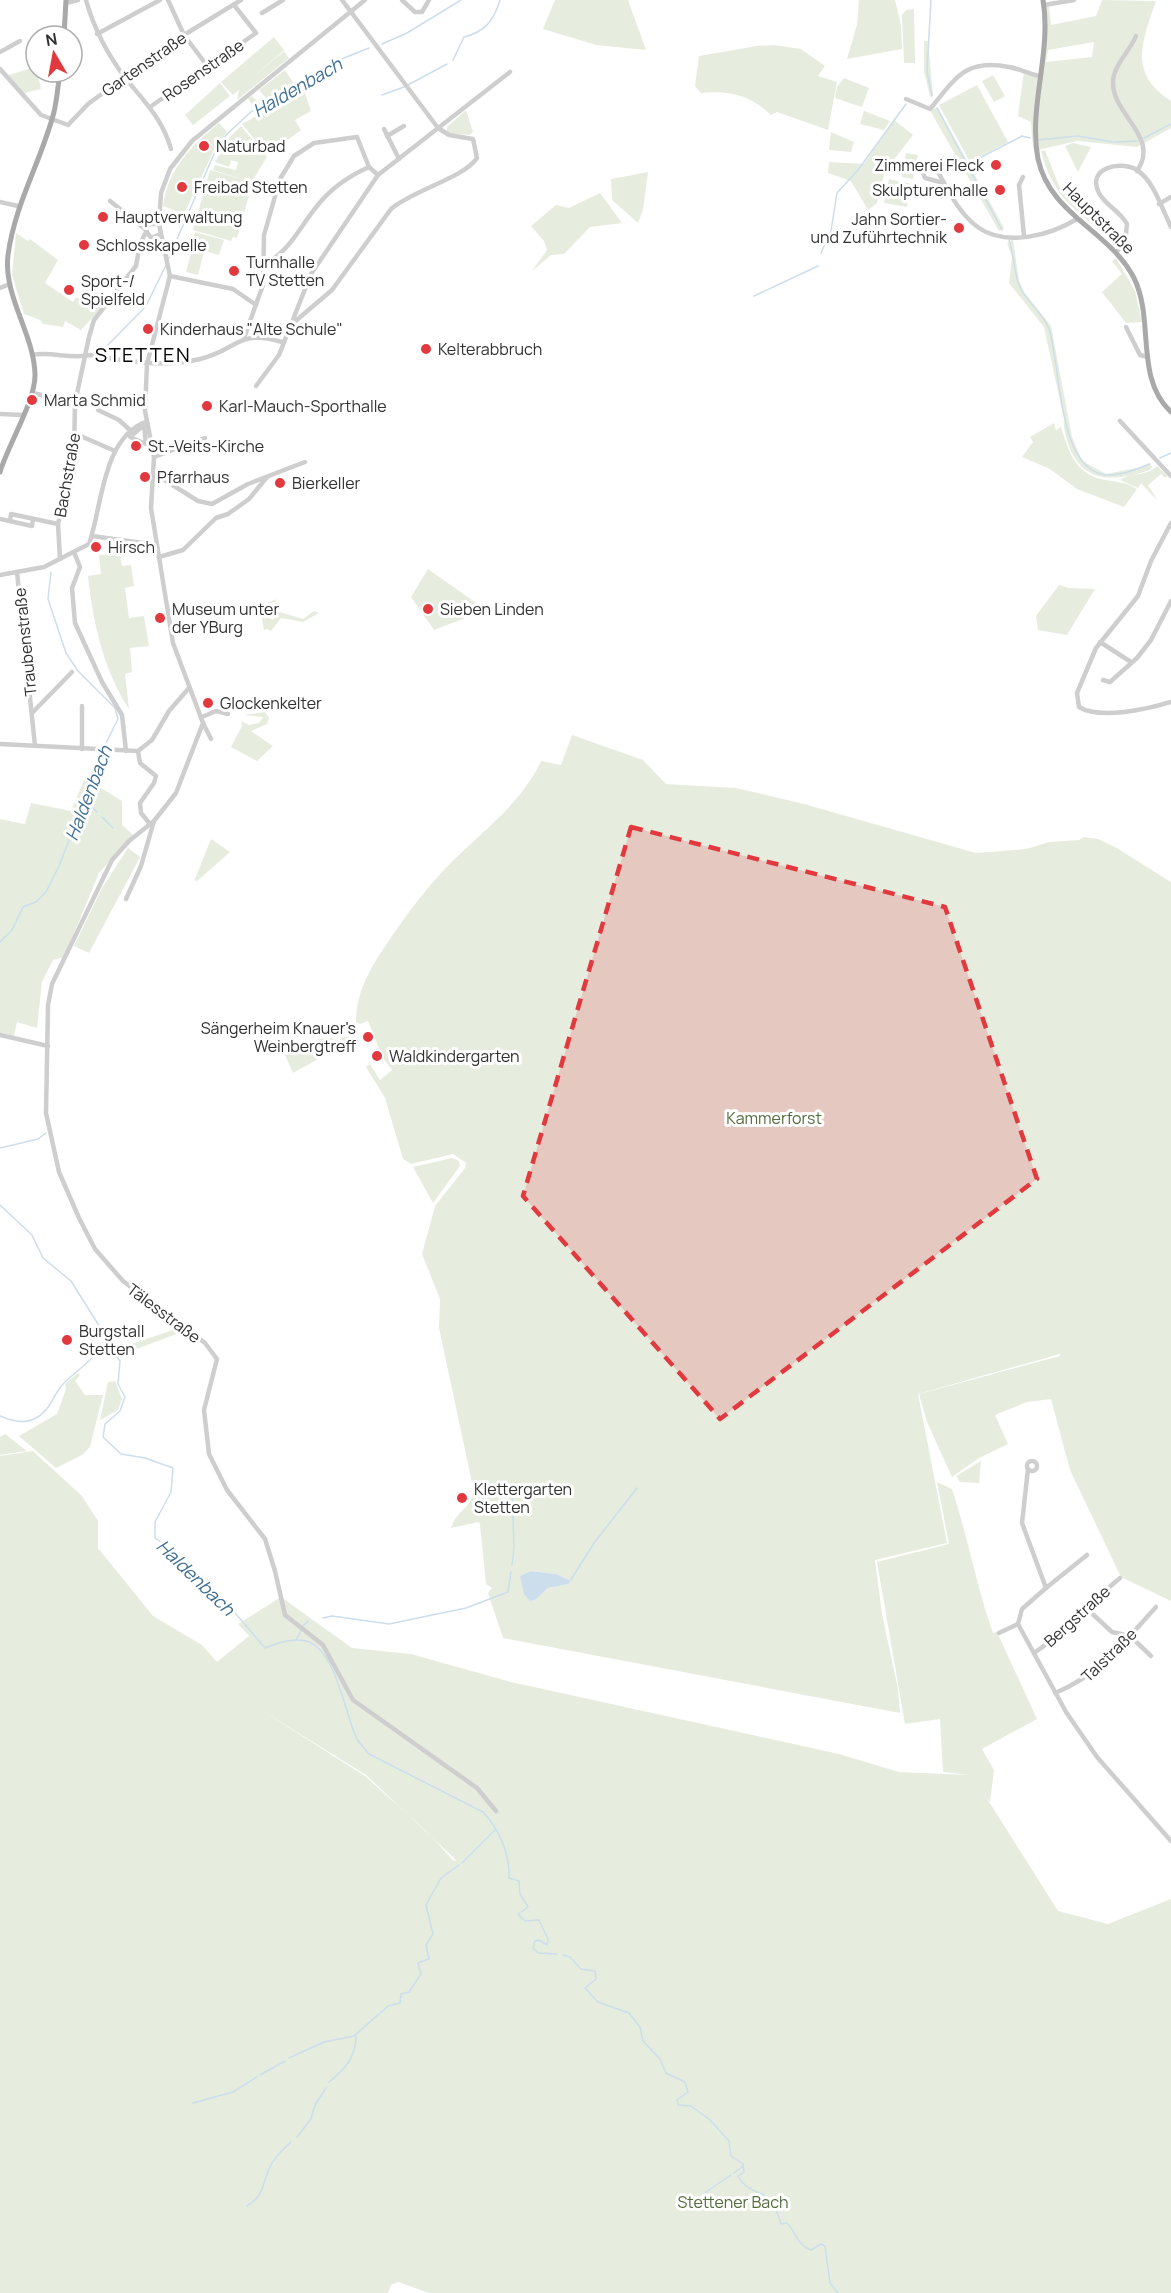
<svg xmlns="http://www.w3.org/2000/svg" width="1171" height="2293" viewBox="0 0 1171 2293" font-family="Manrope,sans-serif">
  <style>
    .green { fill: #e6eddf; fill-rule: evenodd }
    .water { fill: #ccdeec }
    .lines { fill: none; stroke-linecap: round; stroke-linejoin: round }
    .stream { stroke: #ccdeec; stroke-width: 1.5 }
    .minor { stroke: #cecece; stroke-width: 4.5 }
    .major { stroke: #a9a9a9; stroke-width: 5 }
    .marked { fill: #e2393f; fill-opacity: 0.2; stroke: #e2393f; stroke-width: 4.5; stroke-dasharray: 12 8; stroke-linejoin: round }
    .poi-dot { fill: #e2393f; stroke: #fff; stroke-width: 2 }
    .labels { text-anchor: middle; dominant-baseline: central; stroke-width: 6; stroke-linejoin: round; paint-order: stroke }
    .street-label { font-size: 16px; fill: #313131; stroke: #fff }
    .poi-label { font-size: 16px; fill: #313131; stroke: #fff; text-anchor: start }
    .park-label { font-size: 16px; fill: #526c3e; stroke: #fff }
    .water-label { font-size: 18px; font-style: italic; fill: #3f6f92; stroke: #fff }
    .quarter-label { font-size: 20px; letter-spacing: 1.5px; fill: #000; stroke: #fff }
  </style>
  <rect width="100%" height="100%" fill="#fff"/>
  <g class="green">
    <polygon points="555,0 628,0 646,50 596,45 543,29"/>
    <polygon points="859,0 895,0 901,25 902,49 847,59 857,25"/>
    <path d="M1102,0l54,1c-14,41 -28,72 15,100v27l-34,19 -60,-6 -39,9 -1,-4 9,34 21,28 -1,3c-24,-27 -34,-52 -35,-89l-13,-6 6,-45 16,4 4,-70 5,1 2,19 45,-9zM1094,42l-2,15 -46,5 2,-12z"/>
    <polygon points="914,9 915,63 904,63 902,15 906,10"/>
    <polygon points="274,37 284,50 233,95 221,82"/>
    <polygon points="924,41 928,41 933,95 930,97 924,71"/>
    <path d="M774,45l27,4 24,17 -7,10 19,6 -9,48 -51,-18 -6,3c-20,-20 -43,-25 -70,-22l-6,-7 4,-30 58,-10z"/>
    <polygon points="284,51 289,58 237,100 239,89"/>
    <polygon points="36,67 41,89 20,94 5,76"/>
    <polygon points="285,70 298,90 255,111 248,98 252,96 259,103 266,98 259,90"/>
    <polygon points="993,75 1005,96 994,102 982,81"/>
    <polygon points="844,78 869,88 862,107 835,98 837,87"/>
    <polygon points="220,83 230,96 193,125 185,115"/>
    <polygon points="977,85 1008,142 970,162 939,105"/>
    <polygon points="304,90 311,111 295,120 301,130 267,155 242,124"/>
    <polygon points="938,108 1004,228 999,231 932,114 930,109"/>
    <polygon points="466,110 473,132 470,135 447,133 447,127"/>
    <polygon points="864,111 890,121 884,130 860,124"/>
    <polygon points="894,120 913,135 885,171 877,203 868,210 851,181 828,173 829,162 864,164"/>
    <path d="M219,123l8,9 -13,18 -30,64 -21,-8c5,-37 28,-60 56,-83z"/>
    <polygon points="241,126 267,157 254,178 237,238 233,237 231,241 193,230 210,170 249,181 213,170 215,165 236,170 238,162 231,160 229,167 215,162 226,141"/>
    <polygon points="831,132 854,142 851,152 829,150"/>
    <polygon points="1073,143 1091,147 1078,172 1065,146"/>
    <path d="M1045,150l14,36 42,41 -3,2c-31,-26 -46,-37 -57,-78z"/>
    <polygon points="906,153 918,155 913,179 902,177"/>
    <polygon points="648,172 643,210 638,223 612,200 611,179"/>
    <polygon points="889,179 911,184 907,207 884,203"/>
    <polygon points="600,193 622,223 590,227 564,254 551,255 532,271 547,250 544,241 531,226 556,205 569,208"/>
    <polygon points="195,232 224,240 219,255 191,247"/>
    <polygon points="16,233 28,241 30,239 58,260 45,283 73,302 76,297 82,300 85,295 104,305 81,330 65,321 63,327 43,324 40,320 24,314 12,275"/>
    <path d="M1013,239l6,42 5,11 27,34 21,111 10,24 24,13 35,-7 8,-4 3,4 -2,3c-33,11 -67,15 -81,-24 -3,-10 -6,-17 -5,-27l-20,-92 -35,-44 3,-26 -5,-14z"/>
    <polygon points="192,249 204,252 198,275 186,272"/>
    <polygon points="1116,258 1135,291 1142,322 1126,323 1102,292 1122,274 1112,261"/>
    <path d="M1054,423l2,7 5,-3c7,22 13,45 39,52 13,3 25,2 37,10l-13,18 -47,-18 -27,-20 -28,-12 11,-15 -3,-5z"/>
    <path d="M1157,466l11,10 -3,2 -4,-4 -13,11 10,16 -17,-18 -3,5 -18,-8c10,-8 26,-3 37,-14z"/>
    <path d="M120,554l2,12 9,-1 3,21 -9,2 4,30 15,-2 5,30 -19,2 2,24 -7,2 4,35c-26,-40 -36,-87 -41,-133l13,-2 -2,-19z"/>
    <polygon points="428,569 486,610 434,630 411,597"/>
    <polygon points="1059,585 1069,588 1095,589 1067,635 1038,630 1036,616"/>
    <polygon points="277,599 275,602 267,604 264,620 266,617 274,620 276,613 268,610 270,609 303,619 314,611 319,613 303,622 281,618 271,631 267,629 264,630 261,614 266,603"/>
    <polygon points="265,712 269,718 267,724 251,731 273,746 257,761 231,747 242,726 241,721 249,725 259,723 263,717 244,715"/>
    <path d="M572,735l71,25 23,24 70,4 68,16 172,49 50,-4 23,-7 30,-2 5,-3 14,2 17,8 56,35v719l-50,-24 -51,-107 -19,-71 -24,3 -32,13 13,29 -29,14 -27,19 -25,-55 -8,-28 141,-38v-2l-142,40 29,149 -72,17 7,54 16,75 2,24 -397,-75 -15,-45 4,-5 -6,-4 -6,-59 -1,-3 -28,6c6,-18 19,-19 23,-36l-35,-164 1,-29 -18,-45 13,-48 30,-38 1,-5 -13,-9 -42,10 -8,-5 -18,-61 -19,-31 4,-3 10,16 12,-10 -9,-12 -15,-37 -8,3 -4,-2c0,-31 15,-55 32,-80 16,-24 33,-47 53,-69 34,-37 79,-66 100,-112l20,4zM531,1571l25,3 13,6v4l-21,4 -13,12 -5,1 -10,-25z"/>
    <polygon points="85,778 122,801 122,825 133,835 99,873 64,957 53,960 42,982 37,1028 17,1022 14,1036 0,1033 0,819 25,824 31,803 71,811"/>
    <polygon points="211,839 230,852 196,882 195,879"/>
    <polygon points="128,848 140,857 89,953 74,946 102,888"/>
    <polygon points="342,1037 350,1037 351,1041 293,1073 281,1046 316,1043 316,1040 324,1038 328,1041 330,1038 339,1042"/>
    <polygon points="452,1158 459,1161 460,1166 433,1203 413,1167"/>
    <polygon points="182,1327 187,1330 118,1356 113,1350"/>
    <polygon points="78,1373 80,1375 75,1381 85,1395 103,1395 90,1447 82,1455 56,1468 19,1436 57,1414 66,1389 65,1384"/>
    <polygon points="115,1381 122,1399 118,1410 100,1420 108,1382"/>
    <polygon points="5,1434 27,1451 0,1455 0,1437"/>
    <path d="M33,1451l49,45 16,25v27l55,68 49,29 15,17 32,-26 -11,-12 43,-27 71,51 59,6 100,28 328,72 60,18 72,3 -28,-3 -3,-53 -35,5 -28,-162 72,-18 -12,-62 15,7c16,48 24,96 41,144l4,-1 40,87 -55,30 12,21 -4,32 -4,-5 72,114 50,13 63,-25v394h-742l-31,-11 -7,3 -3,8h-388v-837zM258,1708l108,67 91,86 -4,-1 -28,-30 -60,-54z"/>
    <polygon points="981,1461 979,1483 960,1482 956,1476"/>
  </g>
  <polygon class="water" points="531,1571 556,1574 569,1580 569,1584 548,1588 535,1600 530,1601 524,1594 520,1576"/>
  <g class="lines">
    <g class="stream">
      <polyline points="931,0 927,71 932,96"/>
      <polyline points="382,44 407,33 461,0"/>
      <path d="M453,60l11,-23c21,-5 30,-17 36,-37"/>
      <polyline points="408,85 447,64"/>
      <polyline points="382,95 404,87"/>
      <polyline points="937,108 1002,230"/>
      <polyline points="1144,138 1171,124"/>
      <polyline points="1038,140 1078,136 1113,142"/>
      <polyline points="1115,142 1138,141"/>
      <polyline points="966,165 1022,136 1030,138"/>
      <path d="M1009,240c6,16 4,34 12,49 7,14 23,25 28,40 12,37 8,133 52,145 15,4 36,-5 49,-10"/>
      <polyline points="821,253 831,231 837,193 858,170 906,104"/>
      <polyline points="168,260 217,147 227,134 252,111 298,90 344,58 369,48"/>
      <polyline points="754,296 818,266"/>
      <polyline points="105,348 146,306 166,265"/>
      <polyline points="1160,458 1171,453"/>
      <polyline points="71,495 78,457"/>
      <polyline points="67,515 69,502"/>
      <polyline points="85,800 97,812"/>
      <polyline points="102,817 113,828"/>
      <polyline points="0,942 12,930 23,907 36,902 46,892 59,866 79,815 92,771 118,719 115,708 78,671 66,653 48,599 51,572"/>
      <polyline points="0,1148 38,1139 46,1133"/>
      <path d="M0,1205l32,30 11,23 28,23 27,43 8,8 6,19 8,10 -2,23 7,13 -5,14 -15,13 -2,13 18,17 24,4 28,10 -2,24 -16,30v16l21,14 12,22 48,40 29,34c12,-5 28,-10 41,-7 30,7 39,74 51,98 3,5 8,10 12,15l114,58c16,17 27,42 26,66l10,3 1,13 8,13 -10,7 7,7 14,-1 9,19 -1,6 -8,-5 -4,1 -2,7 5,5 19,1"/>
      <path d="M0,1416c11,5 25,8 36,2 15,-8 17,-24 28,-35 16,-16 36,-26 42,-48"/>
      <polyline points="512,1565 514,1547 512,1490"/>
      <polyline points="570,1581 594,1543 637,1488"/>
      <polyline points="323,1618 332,1616 389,1624 466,1608 508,1592 511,1572"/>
      <polyline points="303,1626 308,1621"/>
      <polyline points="296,1640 301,1631"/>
      <polyline points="462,1863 495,1830"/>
      <path d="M563,1955l7,2 11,12 14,2 1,8 -11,9 13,14 31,11 11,14 3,14 17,18 6,14 19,9 3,10 -11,8 1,5 13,1 19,14 19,21 2,15 12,8 1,8 -6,4c12,23 32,7 43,48l6,-1c9,9 9,21 24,27l10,-6 4,2 5,37 8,10"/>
      <polyline points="289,2058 324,2042 354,2036 388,2006 400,2003 401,1994 409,1992 421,1974 418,1963 429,1959 426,1945 433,1934 426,1905 441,1878 459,1865"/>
      <polyline points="260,2075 285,2061"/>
      <path d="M329,2082c15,-12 27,-24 27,-46"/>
      <polyline points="193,2103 233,2092 257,2077"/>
      <polyline points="297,2137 311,2119 315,2105 326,2088"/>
      <polyline points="734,2173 743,2166"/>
      <path d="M247,2206c17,-10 15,-21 22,-37 4,-10 14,-20 22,-27"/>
      <polyline points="692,2211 706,2192 731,2175"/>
    </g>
    <g class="minor">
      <path d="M86,0c8,29 21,54 40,79 19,23 37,41 45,70"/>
      <polyline points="168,0 184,35 208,67"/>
      <polyline points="365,0 192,141 170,169 161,193 159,224 170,276 147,364 145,411 154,457 151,508 173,643 203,723 176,793 154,821 129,841 112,860 52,984 48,1005 46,1113 59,1172 79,1218 95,1249 123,1281 205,1343 217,1359 204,1410 209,1454 227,1490 265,1539 275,1571 285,1615 323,1645 353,1700 477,1788 496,1811"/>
      <polyline points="402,0 415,12 422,12 429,0"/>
      <polyline points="66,3 78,0"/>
      <polyline points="1044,5 1074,0"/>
      <polyline points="262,13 283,0"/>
      <polyline points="97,34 160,0"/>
      <path d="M1136,36c-6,15 -23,30 -23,46 -1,33 48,55 24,89"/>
      <polyline points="0,52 20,41"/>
      <polyline points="0,69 41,115 68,125 88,104 125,77 184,35 241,0"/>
      <path d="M906,99l24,10c25,-30 35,-51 79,-42 11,2 21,7 31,9"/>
      <polyline points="150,107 256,33 234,5"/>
      <polyline points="384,129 399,159"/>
      <polyline points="387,136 404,126"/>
      <polyline points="1023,177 1019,185 1024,236"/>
      <path d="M944,183l-19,-5 -2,-5 3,-9 7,-1c13,22 24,50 46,65 28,19 72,7 98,-9"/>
      <polyline points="110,201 145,229 151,238 161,234"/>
      <polyline points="0,202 18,206"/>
      <polyline points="1159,204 1171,197"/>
      <polyline points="145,229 150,224 159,224"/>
      <path d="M1117,251l8,-7 2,-20c-7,-13 -22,-19 -28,-31 -13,-25 21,-33 38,-23 17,11 25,39 34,57"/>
      <path d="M264,265c26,-14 35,-37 53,-59 14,-18 32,-30 52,-39"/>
      <polyline points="170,276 233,289 256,305"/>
      <polyline points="0,288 10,284"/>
      <path d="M292,324l40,-34 59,-81c22,-19 73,-31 86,-51l-4,-19 -24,-4 -11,-7 -96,-128"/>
      <polyline points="1126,327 1140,355 1148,357"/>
      <polyline points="244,338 263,285 264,235 280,179 294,156 314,143 357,137 369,167 378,175"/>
      <path d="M32,355c20,-4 39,5 58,0 38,6 73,13 110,4 39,-10 37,-30 82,-17"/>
      <polyline points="256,386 279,355 311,274 378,175 510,72"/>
      <polyline points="33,393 75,403"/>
      <polyline points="98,410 119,420 131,431"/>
      <polyline points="0,414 22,415"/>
      <polyline points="1120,421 1171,476"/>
      <polygon points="144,425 146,444 130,437"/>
      <polyline points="76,434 115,451"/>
      <polyline points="154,457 205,438"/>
      <polyline points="155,474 198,501 212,504 248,484 305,462"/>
      <polyline points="0,519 32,526 33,519"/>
      <polyline points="10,521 11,514 58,524"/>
      <path d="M1171,523l-20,38 -13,35 -42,52 -19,45 2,14c21,13 69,2 92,-5"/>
      <polyline points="92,536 157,545"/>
      <polyline points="74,552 80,567 72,588 75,623 102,682 122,715 126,751"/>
      <polyline points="159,557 183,550 216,518 228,514 249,499 267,477"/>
      <polyline points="60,559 58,524 74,455 75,403 89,337 94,320 136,266 140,244 146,232"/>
      <polyline points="17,572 35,746"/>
      <path d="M0,575l44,-8 45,-23c13,-36 13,-105 56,-122"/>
      <polyline points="1100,642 1131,662"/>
      <polyline points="1103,680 1110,682 1137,658 1151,640 1171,601"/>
      <polyline points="82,706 82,749"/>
      <polyline points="33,712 72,672"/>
      <polyline points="202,717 216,711 228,714"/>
      <polyline points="203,723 211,739"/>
      <polyline points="0,744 138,751 152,740 169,711 189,688"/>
      <polyline points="138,751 140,763 156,776 154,783 140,803 141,813 150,824"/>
      <polyline points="126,899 141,866 154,821"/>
      <polyline points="0,1035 48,1046"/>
      <circle cx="1032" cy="1466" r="5"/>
      <polyline points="1046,1588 1087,1555"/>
      <polyline points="1085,1607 1112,1632 1130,1636 1151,1656"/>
      <polyline points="1018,1624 1066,1712 1097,1757 1171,1841"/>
      <polyline points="1018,1624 1022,1609 1046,1588 1022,1523 1028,1469"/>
      <polyline points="999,1633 1018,1624"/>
      <path d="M1034,1653c31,-21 57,-51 86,-75"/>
      <path d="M1055,1693c43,-17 71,-53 101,-86"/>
    </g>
    <g class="major">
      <path d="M1043,0c9,53 -15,106 -5,159 12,56 72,72 96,119 21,43 0,99 37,134"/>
      <polyline points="64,36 66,0"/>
      <path d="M0,472c8,-27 36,-72 35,-98 -1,-40 -32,-78 -27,-119 7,-52 33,-93 46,-143 3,-13 4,-27 6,-40"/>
    </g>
  </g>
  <path class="marked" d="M631,827l314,80 92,272 -317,240 -197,-223z"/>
  <g class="poi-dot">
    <circle cx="204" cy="146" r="6"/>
    <circle cx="996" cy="165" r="6"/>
    <circle cx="182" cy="187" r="6"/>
    <circle cx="1000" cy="190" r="6"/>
    <circle cx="103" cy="217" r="6"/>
    <circle cx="959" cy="228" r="6"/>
    <circle cx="84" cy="245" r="6"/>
    <circle cx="234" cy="271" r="6"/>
    <circle cx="69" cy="290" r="6"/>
    <circle cx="148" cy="329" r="6"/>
    <circle cx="426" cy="349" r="6"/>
    <circle cx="32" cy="400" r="6"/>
    <circle cx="207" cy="406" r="6"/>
    <circle cx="136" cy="446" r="6"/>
    <circle cx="145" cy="477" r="6"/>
    <circle cx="280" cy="483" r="6"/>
    <circle cx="96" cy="547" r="6"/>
    <circle cx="428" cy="609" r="6"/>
    <circle cx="160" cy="618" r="6"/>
    <circle cx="208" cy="703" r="6"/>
    <circle cx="368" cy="1037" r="6"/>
    <circle cx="377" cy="1056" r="6"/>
    <circle cx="67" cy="1340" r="6"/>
    <circle cx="462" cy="1498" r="6"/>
  </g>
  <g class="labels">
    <g class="street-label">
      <text transform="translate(144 64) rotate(-35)">Gartenstraße</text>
      <text transform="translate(203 70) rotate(-35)">Rosenstraße</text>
      <text transform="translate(1099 218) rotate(45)">Hauptstraße</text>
      <text transform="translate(67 475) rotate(-80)">Bachstraße</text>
      <text transform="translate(25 642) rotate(-96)">Traubenstraße</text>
      <text transform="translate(164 1313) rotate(37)">Tälesstraße</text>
      <text transform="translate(1077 1616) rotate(-42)">Bergstraße</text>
      <text transform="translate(1109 1655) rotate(-44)">Talstraße</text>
    </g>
    <g class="poi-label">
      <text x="216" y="146">Naturbad</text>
      <text x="984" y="165" text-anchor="end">Zimmerei Fleck</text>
      <text x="194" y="187">Freibad Stetten</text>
      <text x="988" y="190" text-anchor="end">Skulpturenhalle</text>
      <text x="115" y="217">Hauptverwaltung</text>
      <text x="947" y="219" text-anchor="end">Jahn Sortier-<tspan x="947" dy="18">und Zuführtechnik</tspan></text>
      <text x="96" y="245">Schlosskapelle</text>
      <text x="246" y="262">Turnhalle<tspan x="246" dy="18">TV Stetten</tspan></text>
      <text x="81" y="281">Sport-/<tspan x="81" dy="18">Spielfeld</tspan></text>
      <text x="160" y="329">Kinderhaus "Alte Schule"</text>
      <text x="438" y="349">Kelterabbruch</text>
      <text x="44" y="400">Marta Schmid</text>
      <text x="219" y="406">Karl-Mauch-Sporthalle</text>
      <text x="148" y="446">St.-Veits-Kirche</text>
      <text x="157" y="477">Pfarrhaus</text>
      <text x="292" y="483">Bierkeller</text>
      <text x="108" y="547">Hirsch</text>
      <text x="172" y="609">Museum unter<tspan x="172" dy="18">der YBurg</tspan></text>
      <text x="440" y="609">Sieben Linden</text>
      <text x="220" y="703">Glockenkelter</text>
      <text x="356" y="1028" text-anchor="end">Sängerheim Knauer's<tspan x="356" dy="18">Weinbergtreff</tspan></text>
      <text x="389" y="1056">Waldkindergarten</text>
      <text x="79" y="1331">Burgstall<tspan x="79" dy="18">Stetten</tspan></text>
      <text x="474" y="1489">Klettergarten<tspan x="474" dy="18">Stetten</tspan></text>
    </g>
    <g class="park-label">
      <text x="774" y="1118">Kammerforst</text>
      <text x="733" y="2202">Stettener Bach</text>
    </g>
    <g class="water-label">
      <text transform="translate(297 87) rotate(-30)">Haldenbach</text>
      <text transform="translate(88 793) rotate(-69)">Haldenbach</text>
      <text transform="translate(196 1577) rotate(44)">Haldenbach</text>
    </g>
    <g class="quarter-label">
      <text x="143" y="354">STETTEN</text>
    </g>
  </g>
  <g transform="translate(54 54) rotate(350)"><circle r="28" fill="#ffffff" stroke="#adadad" stroke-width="1.5"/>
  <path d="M0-4.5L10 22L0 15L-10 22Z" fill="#e2393f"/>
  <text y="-9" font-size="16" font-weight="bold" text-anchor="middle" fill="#313131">N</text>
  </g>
</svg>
